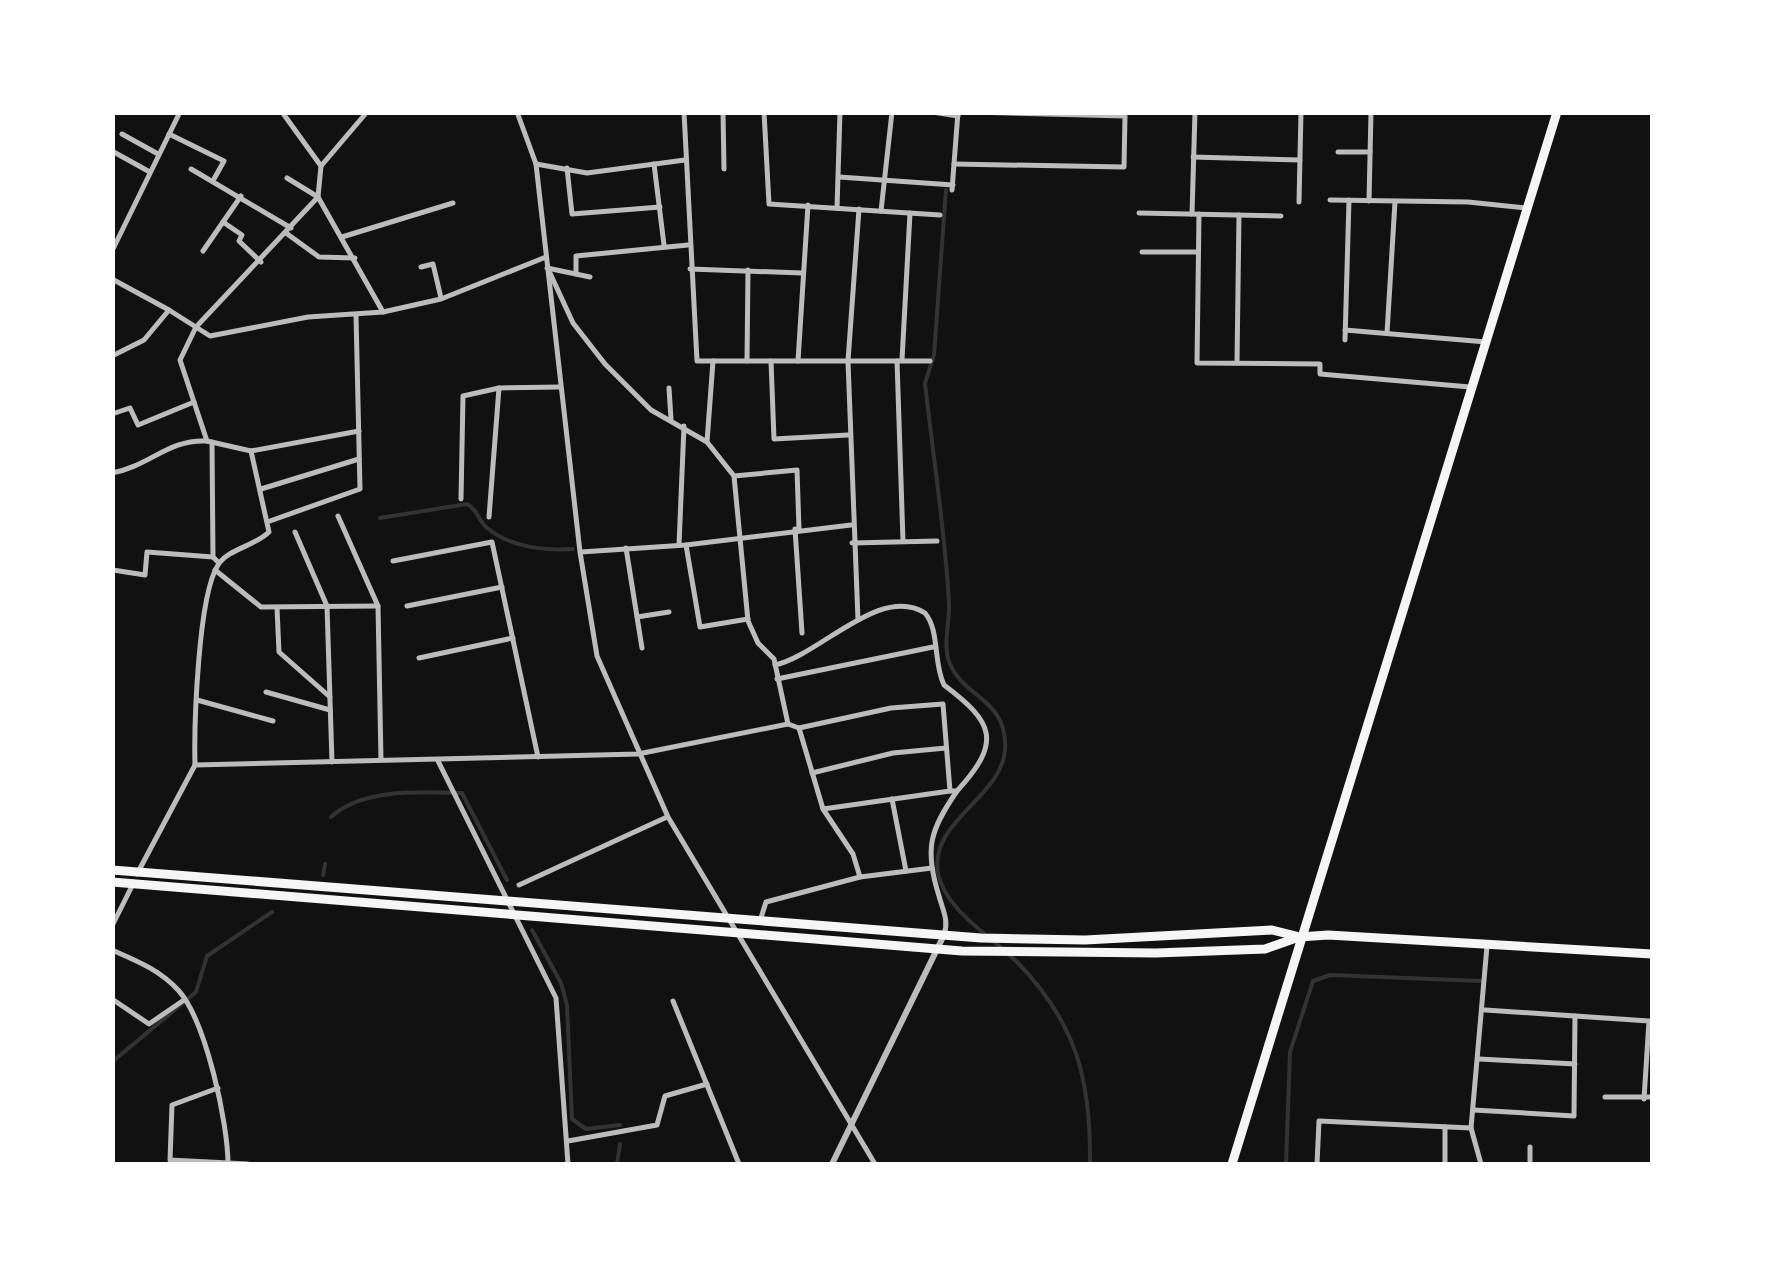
<svg xmlns="http://www.w3.org/2000/svg" width="1765" height="1277" viewBox="0 0 1765 1277" font-family="Manrope,sans-serif">
  <style>
    .lines { fill: none; stroke-linecap: round; stroke-linejoin: round }
    .stream { stroke: #333; stroke-width: 4 }
    .minor { stroke: #bcbcbc; stroke-width: 5 }
    .tertiary { stroke: #bcbcbc; stroke-width: 6 }
    .primary { stroke: #f5f5f5; stroke-width: 9 }
  </style>
  <rect width="100%" height="100%" fill="#111"/>
  <g class="lines">
    <g class="stream">
      <path d="M946,190l-12,165 -9,28c8,73 20,147 24,220 1,19 -7,42 1,61 15,35 58,35 55,86 -3,47 -76,71 -67,123 7,38 56,65 80,90 60,62 73,120 72,201"/>
      <path d="M380,518l87,-14c11,6 11,16 20,24 25,20 57,23 86,21"/>
      <path d="M331,817c32,-29 90,-25 131,-24l45,87"/>
      <polyline points="323,875 325,864"/>
      <polyline points="532,930 561,983 567,1005 572,1119 586,1129 620,1125"/>
      <polyline points="112,1062 196,992 207,956 272,912"/>
      <polyline points="617,1164 620,1144"/>
      <polyline points="1286,1164 1290,1052 1313,981 1330,975 1482,981"/>
    </g>
    <g class="minor">
      <polyline points="282,112 321,166"/>
      <polyline points="517,112 536,164 580,552 597,656 668,817 875,1164"/>
      <polyline points="684,112 697,361 930,361"/>
      <polyline points="723,112 724,169"/>
      <polyline points="764,112 769,204 940,215"/>
      <polyline points="932,112 958,116"/>
      <polyline points="122,134 158,154"/>
      <polyline points="169,134 224,161 214,179"/>
      <polyline points="112,151 148,171"/>
      <polyline points="1338,152 1370,152"/>
      <polyline points="1193,157 1300,160"/>
      <polyline points="536,164 587,173 685,160"/>
      <polyline points="654,164 664,245"/>
      <polyline points="954,164 1124,167 1125,116 973,112"/>
      <polyline points="567,168 572,214 660,207"/>
      <polyline points="191,169 291,228"/>
      <polyline points="839,177 953,185"/>
      <polyline points="287,178 318,197 383,312"/>
      <polyline points="952,190 958,112"/>
      <polyline points="1330,200 1468,202 1527,208"/>
      <polyline points="1369,201 1371,112"/>
      <polyline points="1299,202 1301,112"/>
      <polyline points="837,208 840,112"/>
      <polyline points="881,211 892,112"/>
      <polyline points="1139,213 1281,216"/>
      <polyline points="1192,214 1195,112"/>
      <polyline points="1199,214 1197,363 1320,364 1320,374 1470,387"/>
      <polyline points="223,222 242,235 239,241 261,262"/>
      <polyline points="286,233 319,257 355,258"/>
      <polyline points="342,237 453,203"/>
      <polyline points="112,251 180,112"/>
      <polyline points="203,251 241,196"/>
      <polyline points="1142,252 1198,252"/>
      <polyline points="421,267 433,264 441,298"/>
      <polyline points="547,268 590,277"/>
      <polyline points="690,269 802,273"/>
      <polyline points="549,271 573,323 605,364 651,410 707,442 734,476 748,621 758,643 774,659 788,724"/>
      <polyline points="576,274 576,256 688,245"/>
      <polyline points="112,279 169,310"/>
      <polyline points="1345,330 1486,342"/>
      <polyline points="1387,333 1395,202"/>
      <polyline points="1345,340 1349,200"/>
      <polyline points="112,356 144,340 169,310 210,336 308,317 383,312 441,299 546,257"/>
      <polyline points="902,360 910,213"/>
      <polyline points="747,361 748,270"/>
      <polyline points="771,361 774,439 848,435"/>
      <polyline points="798,361 808,205"/>
      <polyline points="897,361 903,541"/>
      <polyline points="1237,363 1239,215"/>
      <polyline points="669,388 671,419"/>
      <polyline points="112,414 130,408 138,425 194,402"/>
      <polyline points="359,431 251,451 207,441 180,360 196,327 318,197 321,166 367,112"/>
      <polyline points="212,442 213,557 218,562"/>
      <polyline points="707,442 713,361"/>
      <path d="M112,473c38,-7 56,-34 95,-32"/>
      <polyline points="734,476 797,470 799,529"/>
      <polyline points="261,489 359,459"/>
      <polyline points="461,499 463,396 499,388 560,387"/>
      <polyline points="338,516 378,606 381,760"/>
      <polyline points="489,517 499,388"/>
      <polyline points="270,521 360,489 356,315"/>
      <polyline points="795,529 802,633"/>
      <polyline points="295,532 327,606 332,762"/>
      <polyline points="852,543 937,541"/>
      <polyline points="679,545 684,426"/>
      <polyline points="686,545 700,627 748,619"/>
      <polyline points="626,548 642,648"/>
      <polyline points="581,552 686,545 851,525"/>
      <polyline points="393,561 492,542 538,757"/>
      <polyline points="113,570 145,575 147,552 213,557"/>
      <polyline points="215,570 261,607 378,606"/>
      <polyline points="407,606 502,587"/>
      <polyline points="277,608 279,652 330,697"/>
      <polyline points="637,617 669,612"/>
      <polyline points="858,620 848,361 859,209"/>
      <polyline points="419,658 513,638"/>
      <path d="M775,665c45,-10 105,-81 150,-52 15,18 8,50 19,72 49,37 59,56 13,106h-7"/>
      <polyline points="777,679 933,647"/>
      <polyline points="266,692 330,710"/>
      <polyline points="197,700 273,721"/>
      <polyline points="438,761 556,998 568,1164"/>
      <path d="M195,765c-1,-39 3,-169 23,-200 10,-16 37,-19 51,-33l-18,-81"/>
      <polyline points="812,773 893,753 946,748"/>
      <polyline points="892,799 906,871"/>
      <polyline points="137,874 195,765 638,754 788,724 799,728 891,708 943,704 950,791 823,809"/>
      <polyline points="860,877 932,868"/>
      <polyline points="519,885 667,817"/>
      <polyline points="760,921 766,902 860,877 853,854 823,809 799,728"/>
      <polyline points="112,926 133,884"/>
      <path d="M944,935c5,-15 -1,-24 -5,-39 -15,-47 -9,-66 18,-105"/>
      <path d="M112,950c25,11 48,20 67,41 27,31 49,132 49,173"/>
      <polyline points="112,999 149,1024 184,1000"/>
      <polyline points="673,1001 739,1164"/>
      <polyline points="1485,1010 1649,1021 1644,1099"/>
      <polyline points="1479,1059 1575,1064"/>
      <polyline points="218,1088 172,1105 170,1160 248,1164"/>
      <polyline points="1605,1097 1652,1097"/>
      <polyline points="1474,1110 1574,1116 1575,1016"/>
      <polyline points="568,1141 657,1125 665,1096 707,1084"/>
      <polyline points="1530,1147 1530,1164"/>
      <polyline points="1317,1164 1319,1121 1471,1128"/>
      <polyline points="1445,1164 1445,1127"/>
      <polyline points="1481,1164 1471,1128 1487,946"/>
    </g>
    <polyline class="tertiary" points="832,1164 944,935"/>
    <g class="primary">
      <polyline points="112,870 981,938 1085,940 1272,930 1296,936"/>
      <polyline points="112,882 962,951 1156,953 1265,949 1299,937 1328,935 1652,954"/>
      <polyline points="1232,1164 1557,112"/>
    </g>
  </g>
  <rect width="1765" height="1277" fill="none" stroke="#ffffff" stroke-width="230"/>
</svg>
